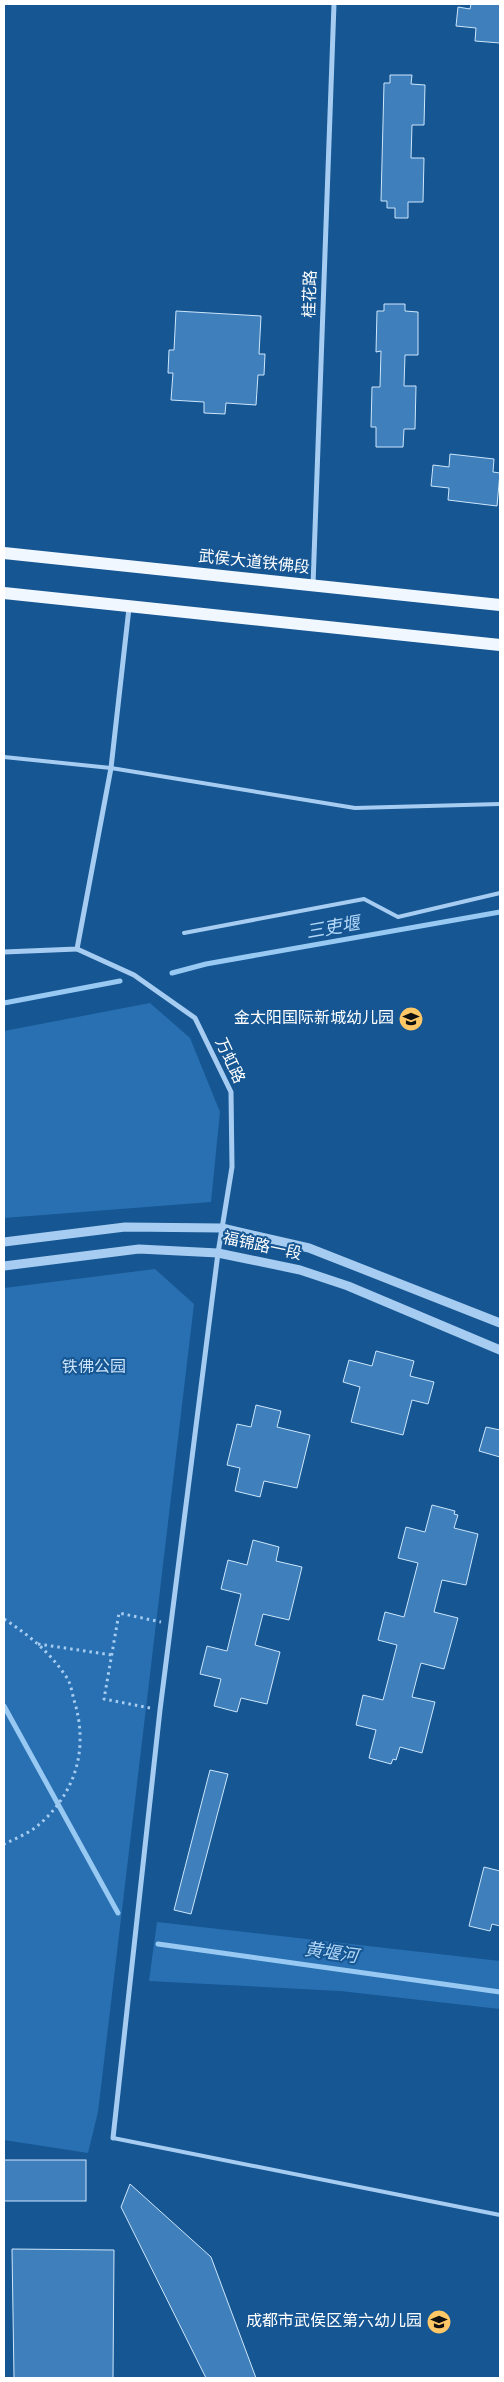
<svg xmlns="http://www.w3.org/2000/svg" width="504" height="2382" viewBox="0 0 504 2382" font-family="Overpass,'Noto Sans SC',sans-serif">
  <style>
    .green { fill: #2970b2 }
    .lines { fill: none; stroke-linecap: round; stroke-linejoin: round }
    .stream { stroke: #98c9f3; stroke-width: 5 }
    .building { fill: #3f7fbb; stroke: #cde6fc }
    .path { stroke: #a6cdf1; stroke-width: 3; stroke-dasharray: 2.5 4; stroke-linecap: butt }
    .service { stroke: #a6cdf1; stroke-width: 4 }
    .minor { stroke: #a6cdf1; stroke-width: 5 }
    .tertiary { stroke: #a6cdf1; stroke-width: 9 }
    .primary { stroke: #f0f7ff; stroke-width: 12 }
    .labels { text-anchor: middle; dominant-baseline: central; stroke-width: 4; stroke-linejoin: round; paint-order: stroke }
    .street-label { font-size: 16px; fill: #fff; stroke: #165693 }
    .poi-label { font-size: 16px; fill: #fff; stroke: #165693; text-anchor: end }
    .park-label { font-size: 16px; fill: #cde6fc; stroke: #165693 }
    .water-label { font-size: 18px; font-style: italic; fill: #b2d7f7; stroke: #165693 }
  </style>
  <rect width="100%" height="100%" fill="#165693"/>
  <g class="green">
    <polygon points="150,1003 190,1038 220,1112 211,1202 4,1218 4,1031"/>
    <polygon points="155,1269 194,1304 98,2112 88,2153 4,2140 4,1288"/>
    <polygon points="157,1922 500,1961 500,2009 340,1991 149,1981"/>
  </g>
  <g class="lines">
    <g class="stream">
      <polyline points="172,973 206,964 500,912"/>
      <polyline points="4,1003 120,981"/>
      <polyline points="4,1706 118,1913"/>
      <polyline points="158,1944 500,1992"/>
    </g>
  </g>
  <g class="building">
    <polygon points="471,4 500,4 500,43 475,41 476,28 456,26 458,7 470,9"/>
    <polygon points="390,75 412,75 411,84 425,85 424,125 412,125 411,158 424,158 423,202 408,202 408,218 395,218 395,208 387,208 387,201 381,201 384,83 390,83"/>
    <polygon points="384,304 405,304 405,311 418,312 418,355 405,355 404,386 416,386 415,429 404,429 403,447 376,447 376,427 371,427 372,387 380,387 381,351 376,352 377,311 384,311"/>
    <polygon points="176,311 261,316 259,354 265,354 264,375 258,375 256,405 226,403 225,414 204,413 204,402 171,400 173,373 168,373 169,350 174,350"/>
    <polygon points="450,454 494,459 493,472 500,473 497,506 448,500 449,488 431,486 433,465 449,467"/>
    <polygon points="376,1351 414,1361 410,1376 434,1382 428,1404 412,1400 403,1435 351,1422 360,1387 343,1382 349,1360 372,1366"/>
    <polygon points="256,1405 281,1411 277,1427 310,1435 297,1488 264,1481 260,1497 235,1491 240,1468 227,1465 237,1424 251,1427"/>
    <polygon points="486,1427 500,1430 500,1457 479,1451"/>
    <polygon points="432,1505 455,1511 454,1514 458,1515 454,1528 478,1534 466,1585 442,1580 434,1612 458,1618 444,1669 421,1663 419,1670 412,1697 435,1702 422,1753 400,1747 396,1760 393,1759 391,1764 369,1758 376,1730 356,1725 363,1695 383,1700 397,1645 378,1640 385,1612 404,1617 418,1563 398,1558 406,1527 425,1532"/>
    <polygon points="253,1540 279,1547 276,1561 302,1567 289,1620 263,1614 255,1645 280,1652 267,1704 241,1698 237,1712 214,1706 221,1679 200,1674 207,1646 227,1651 241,1594 221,1589 228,1560 247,1565"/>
    <polygon points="210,1770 228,1774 191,1914 174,1910"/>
    <polygon points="484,1867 500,1871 500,1926 492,1924 490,1931 469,1926"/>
    <rect x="4" y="2160" width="82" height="41"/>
    <polygon points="130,2184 211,2257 256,2378 206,2378 121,2207"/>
    <polygon points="12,2249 114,2250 113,2378 14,2378"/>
  </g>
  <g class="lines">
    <g class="path">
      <path d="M4,1619c25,16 47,34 63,59 4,6 5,15 7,22 14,45 4,88 -31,121 -11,11 -26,17 -39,23"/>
      <polyline points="38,1644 112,1655"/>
      <polyline points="150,1708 104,1699 119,1613 161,1622"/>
    </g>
    <g class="service">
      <polyline points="4,757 111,768 355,808 500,804"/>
      <polyline points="184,933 364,899 398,917 500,893"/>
      <polyline points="113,2138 500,2215"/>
    </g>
    <g class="minor">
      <polyline points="313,585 334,4"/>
      <polyline points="77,949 134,975 195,1018 231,1092 232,1167 218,1253 160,1710 113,2138"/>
      <polyline points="4,952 77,949 111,768 129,608"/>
    </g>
    <g class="tertiary">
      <polyline points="4,1242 125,1227 222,1228 309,1248 500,1323"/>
      <polyline points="4,1266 139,1249 218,1253 300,1270 348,1286 500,1350"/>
    </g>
    <g class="primary">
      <polyline points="4,553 500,605"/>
      <polyline points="4,593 500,645"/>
    </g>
  </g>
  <defs>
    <symbol id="school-disc" viewBox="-11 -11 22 22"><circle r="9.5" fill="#ffc766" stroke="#165693"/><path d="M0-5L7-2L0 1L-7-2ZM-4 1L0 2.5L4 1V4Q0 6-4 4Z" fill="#111"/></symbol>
  </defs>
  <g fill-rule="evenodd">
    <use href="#school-disc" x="397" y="1005" width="28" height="28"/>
    <use href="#school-disc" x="425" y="2308" width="28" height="28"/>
  </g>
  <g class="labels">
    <g class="street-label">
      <text transform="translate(311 294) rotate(-88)">桂花路</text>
      <text transform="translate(254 563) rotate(6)">武侯大道铁佛段</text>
      <text transform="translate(229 1061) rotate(65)">万虹路</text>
      <text transform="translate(262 1247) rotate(12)">福锦路一段</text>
    </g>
    <g class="poi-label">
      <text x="394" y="1019">金太阳国际新城幼儿园</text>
      <text x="422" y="2322">成都市武侯区第六幼儿园</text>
    </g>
    <g class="park-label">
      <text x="94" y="1368">铁佛公园</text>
    </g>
    <g class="water-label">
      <text transform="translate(333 929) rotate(-10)">三吏堰</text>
      <text transform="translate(331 1954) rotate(8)">黄堰河</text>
    </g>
  </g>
  <rect width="504" height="2382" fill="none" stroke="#ffffff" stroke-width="10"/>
</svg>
